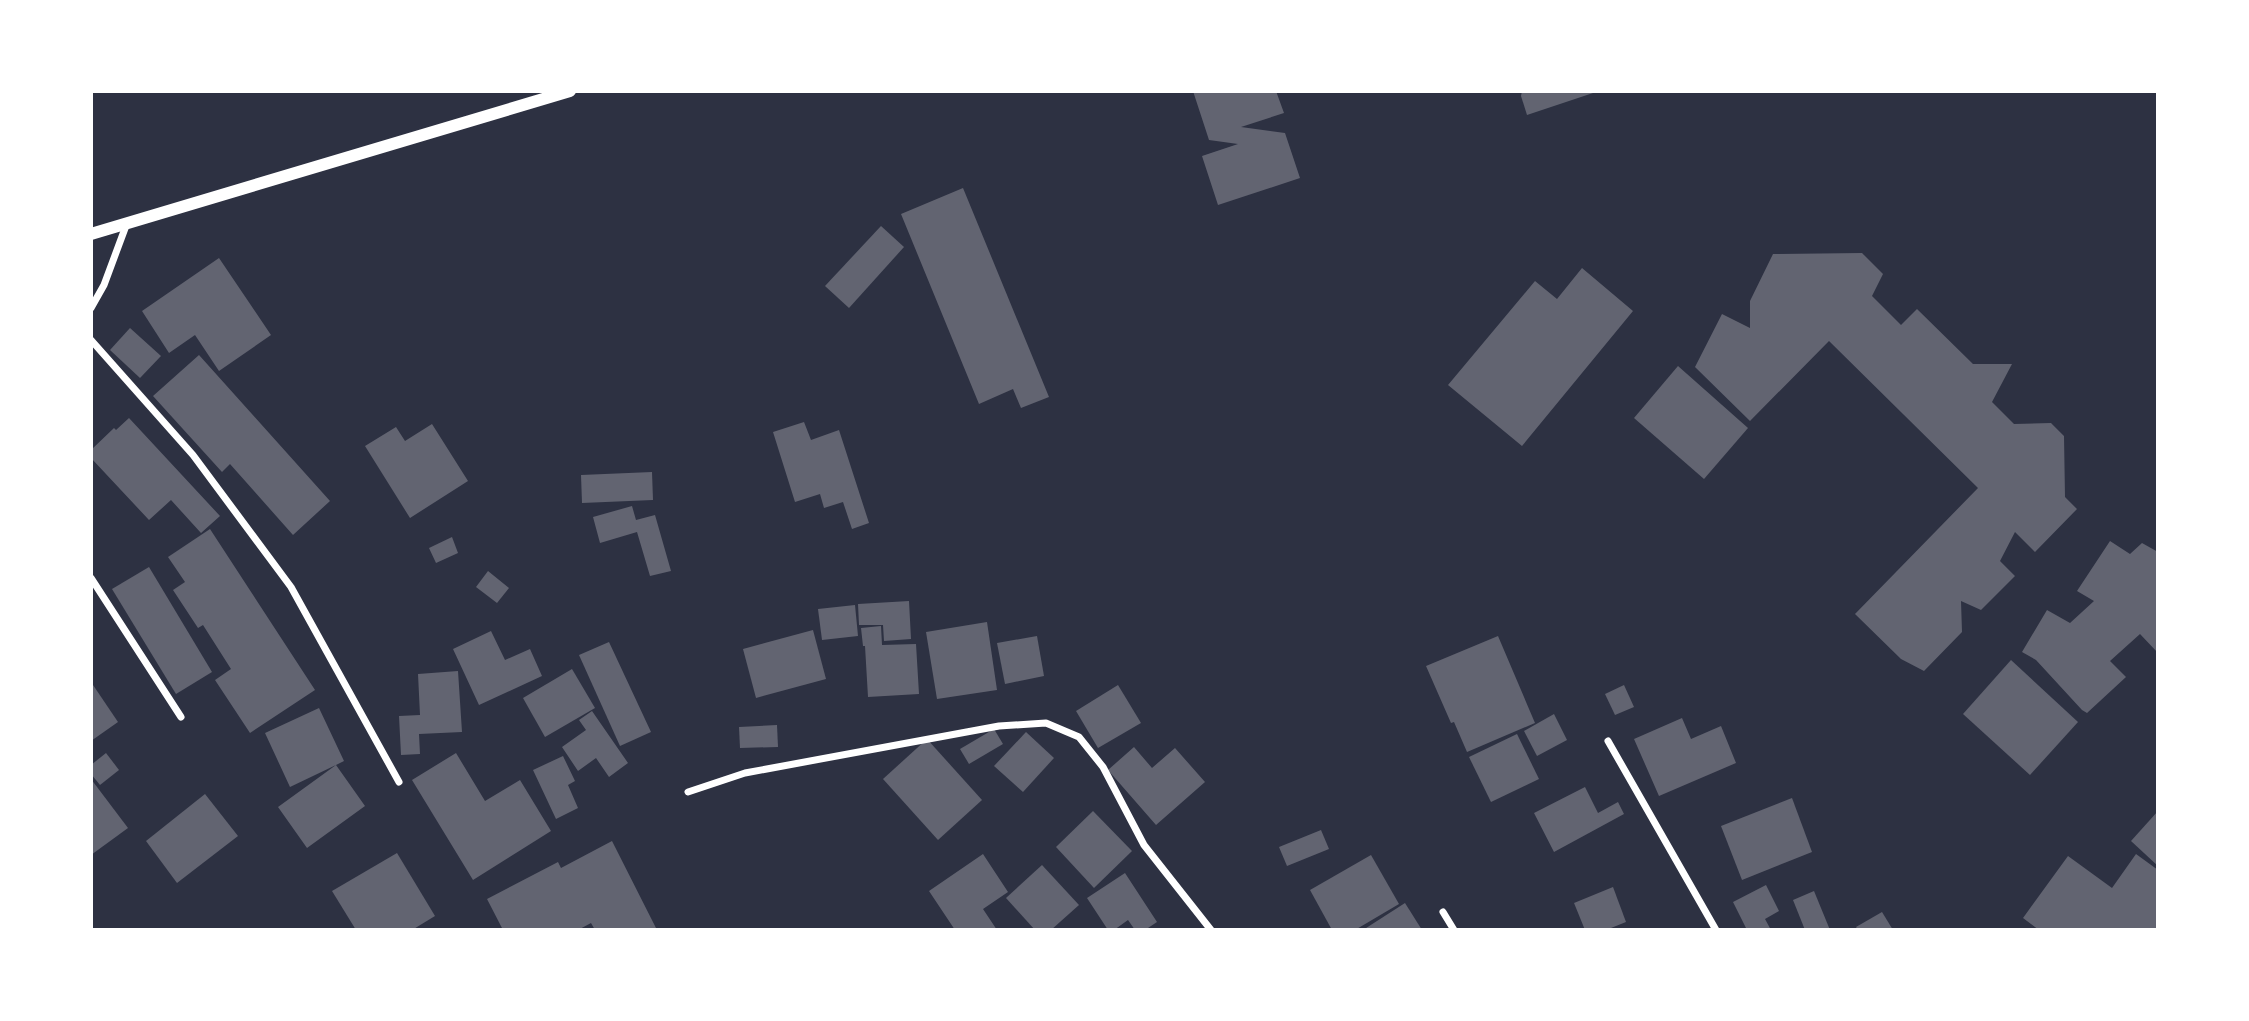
<svg xmlns="http://www.w3.org/2000/svg" width="2249" height="1021" viewBox="0 0 2249 1021" font-family="Georgia,serif">
  <style>
    .building { fill: #626471 }
    .lines { fill: none; stroke-linecap: round; stroke-linejoin: round }
    .minor { stroke: #fff; stroke-width: 7 }
    .tertiary { stroke: #fff; stroke-width: 12 }
  </style>
  <rect width="100%" height="100%" fill="#2d3142"/>
  <g class="building">
    <polygon points="1193,91 1276,91 1284,113 1241,127 1285,133 1300,178 1218,205 1202,156 1238,144 1209,140"/>
    <polygon points="1522,91 1599,91 1527,115 1521,96"/>
    <polygon points="963,188 1049,397 1021,408 1013,389 979,404 901,214"/>
    <polygon points="881,226 904,247 849,308 825,286"/>
    <polygon points="1862,253 1883,274 1872,296 1901,325 1917,309 1973,364 2012,364 1992,402 2014,424 2051,423 2064,436 2065,497 2077,509 2035,552 2015,532 2000,561 2015,576 1981,610 1961,601 1962,632 1924,671 1901,659 1855,614 1978,488 1829,341 1750,421 1695,367 1722,314 1750,328 1750,301 1773,254"/>
    <polygon points="219,258 271,335 219,371 195,335 169,353 142,311"/>
    <polygon points="1582,268 1633,311 1522,446 1448,385 1535,281 1557,299"/>
    <polygon points="130,328 161,356 140,378 110,350"/>
    <polygon points="199,355 330,501 293,535 230,464 222,472 153,396"/>
    <polygon points="1678,366 1748,428 1704,479 1634,418"/>
    <polygon points="129,418 220,516 201,533 171,500 149,520 91,458 91,450 114,428 116,430"/>
    <polygon points="804,422 811,440 839,430 869,523 852,529 843,502 824,508 820,494 795,502 773,432"/>
    <polygon points="432,424 468,481 410,518 365,446 396,427 405,441"/>
    <polygon points="652,472 653,500 582,503 581,475"/>
    <polygon points="632,506 636,520 655,515 671,571 650,576 637,532 600,543 593,517"/>
    <polygon points="210,529 315,690 250,733 215,680 231,669 203,625 198,628 173,590 185,582 168,557"/>
    <polygon points="452,537 458,553 436,563 429,548"/>
    <polygon points="2110,541 2130,554 2142,543 2158,552 2158,653 2140,634 2110,661 2126,677 2087,713 2082,710 2036,660 2022,652 2047,610 2070,623 2094,601 2077,591"/>
    <polygon points="149,567 212,672 176,694 112,589"/>
    <polygon points="488,571 509,588 497,603 476,587"/>
    <polygon points="909,601 911,639 884,641 883,625 859,625 858,604"/>
    <polygon points="855,605 858,636 822,640 818,609"/>
    <polygon points="987,622 997,690 937,699 926,632"/>
    <polygon points="881,626 882,645 916,644 919,694 868,697 865,646 863,646 861,628"/>
    <polygon points="813,630 826,679 756,698 743,649"/>
    <polygon points="491,631 505,660 530,649 542,676 479,705 453,649"/>
    <polygon points="1037,636 1044,676 1005,684 997,643"/>
    <polygon points="1498,636 1535,723 1467,752 1454,722 1451,723 1426,666"/>
    <polygon points="609,642 651,732 620,746 579,655"/>
    <polygon points="2011,660 2078,722 2030,775 1963,714"/>
    <polygon points="572,669 595,708 545,737 523,698"/>
    <polygon points="458,671 462,732 419,734 420,754 401,755 399,716 420,715 418,674"/>
    <polygon points="91,682 118,722 91,741"/>
    <polygon points="1118,685 1141,723 1098,748 1076,711"/>
    <polygon points="1624,685 1634,707 1615,715 1605,694"/>
    <polygon points="319,708 344,761 336,765 365,806 307,848 278,807 336,765 290,787 265,733"/>
    <polygon points="592,711 628,763 609,777 596,758 578,771 562,747 586,730 579,720"/>
    <polygon points="1554,714 1567,740 1537,756 1524,731"/>
    <polygon points="1682,718 1691,739 1721,726 1736,763 1659,796 1634,739"/>
    <polygon points="777,725 778,747 740,748 739,727"/>
    <polygon points="994,729 1003,744 969,764 960,749"/>
    <polygon points="1026,732 1054,758 1023,792 994,766"/>
    <polygon points="1517,734 1539,779 1491,802 1469,757"/>
    <polygon points="927,739 982,800 938,840 883,779"/>
    <polygon points="1134,747 1152,768 1175,748 1205,782 1156,825 1108,770"/>
    <polygon points="106,753 119,770 100,785 91,774 91,765"/>
    <polygon points="456,753 485,801 520,780 551,831 473,880 412,780"/>
    <polygon points="563,756 575,781 568,785 578,808 556,819 533,770"/>
    <polygon points="91,779 128,828 91,855"/>
    <polygon points="1585,787 1598,813 1618,802 1624,814 1554,852 1534,813"/>
    <polygon points="205,794 238,836 177,883 146,841"/>
    <polygon points="1792,798 1812,852 1742,880 1721,826"/>
    <polygon points="1093,811 1132,851 1094,888 1056,847"/>
    <polygon points="2158,811 2158,866 2131,841"/>
    <polygon points="1321,830 1329,849 1287,866 1279,847"/>
    <polygon points="612,841 657,930 595,930 591,923 578,930 503,930 487,899 558,862 561,868"/>
    <polygon points="397,853 435,916 412,930 356,930 332,891"/>
    <polygon points="983,854 1008,892 983,909 997,930 955,930 929,891"/>
    <polygon points="2136,854 2158,870 2158,930 2039,930 2023,918 2068,856 2112,888"/>
    <polygon points="1371,855 1399,904 1355,930 1332,930 1310,890"/>
    <polygon points="1042,865 1079,905 1051,930 1035,930 1006,898"/>
    <polygon points="1125,873 1157,922 1145,930 1135,930 1128,920 1114,930 1108,930 1087,898"/>
    <polygon points="1766,885 1779,911 1765,919 1771,930 1747,930 1733,902"/>
    <polygon points="1613,887 1626,922 1606,930 1585,930 1574,903"/>
    <polygon points="1814,891 1830,930 1805,930 1793,900"/>
    <polygon points="1405,903 1422,930 1363,930"/>
    <polygon points="1882,912 1893,930 1858,930 1856,927"/>
  </g>
  <g class="lines">
    <g class="minor">
      <polyline points="91,308 104,285 127,223"/>
      <polyline points="91,340 193,455 291,587 399,782"/>
      <polyline points="91,578 181,717"/>
      <polyline points="1608,741 1716,930"/>
      <polyline points="688,792 745,773 999,726 1046,723 1079,737 1103,767 1144,845 1211,930"/>
      <polyline points="1443,912 1454,930"/>
    </g>
    <polyline class="tertiary" points="91,234 570,91"/>
  </g>
  <rect width="2249" height="1021" fill="none" stroke="#ffffff" stroke-width="186"/>
</svg>
